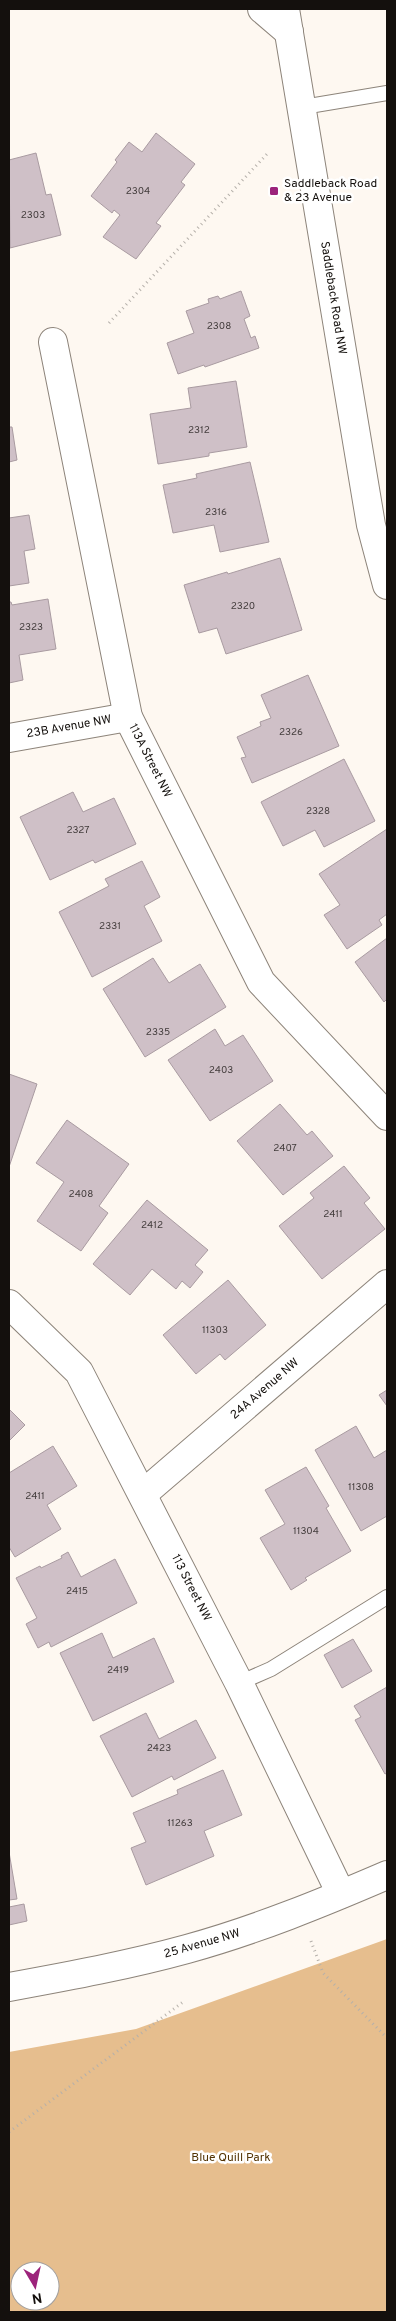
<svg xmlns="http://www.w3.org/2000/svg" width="396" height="2321" viewBox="0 0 396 2321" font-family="Overpass,sans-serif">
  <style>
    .green { fill: #e6be8e; fill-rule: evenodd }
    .building { fill: #cfc0c7; stroke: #a99ba1 }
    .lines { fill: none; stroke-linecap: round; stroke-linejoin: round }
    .lane-casing { stroke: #8d847a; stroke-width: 16 }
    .street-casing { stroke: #8d847a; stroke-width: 30 }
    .secondary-casing { stroke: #8d847a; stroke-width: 30 }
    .path { stroke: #b5b0aa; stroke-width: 3; stroke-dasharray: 1 4; stroke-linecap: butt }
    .lane { stroke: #fff; stroke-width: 14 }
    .street { stroke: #fff; stroke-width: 28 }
    .secondary { stroke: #fff; stroke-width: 28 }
    .poi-dot { fill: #9c237b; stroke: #fff; stroke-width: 2 }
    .labels { text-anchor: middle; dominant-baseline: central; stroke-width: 5; stroke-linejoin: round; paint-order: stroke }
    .number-label { font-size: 10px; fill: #433c3c }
    .poi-label { font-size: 12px; fill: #14100d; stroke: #fff; text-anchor: start }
    .street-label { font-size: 12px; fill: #14100d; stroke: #fff }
    .park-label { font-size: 12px; fill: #533405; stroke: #fff }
  </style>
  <rect width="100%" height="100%" fill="#fef8f1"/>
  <path class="green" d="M387,1939v373h-378v-260l127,-23zM20,2271h30v30h-30z"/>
  <g class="building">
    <polygon points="156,133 195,164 181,182 185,185 156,223 161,226 136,259 103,237 120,215 114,210 112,213 91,196 117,162 115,160 129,142 142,152"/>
    <polygon points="36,153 46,195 51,194 61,235 10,248 9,160"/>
    <polygon points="241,291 250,316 244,319 251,338 255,336 259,348 205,367 204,365 178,374 167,343 194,333 186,311 209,303 208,299 218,296 220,299"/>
    <polygon points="236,381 247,447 209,453 209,456 158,464 150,414 191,408 188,388"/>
    <polygon points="9,427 12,427 17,460 9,462"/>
    <polygon points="250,462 269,542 220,552 214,525 173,533 163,485 197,478 196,474"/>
    <polygon points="29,515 35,549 24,551 29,583 9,586 9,518"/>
    <polygon points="280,558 302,630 226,654 217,628 199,633 184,585 227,572 228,574"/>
    <polygon points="48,599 56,649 19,655 23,680 9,683 9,602 11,602 12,605"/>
    <polygon points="308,675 339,746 252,783 241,758 246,757 237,737 261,726 260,722 271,718 261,695"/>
    <polygon points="344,759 375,821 324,847 315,830 283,846 261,802"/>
    <polygon points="73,792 83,812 114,798 136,844 95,863 93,860 50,880 20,817"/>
    <polygon points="387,829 387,914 379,920 382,925 347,949 324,915 340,905 319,874"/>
    <polygon points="142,861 160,897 144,906 162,941 92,977 59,912 109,886 105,879"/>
    <polygon points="387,938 387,999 384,1002 355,962"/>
    <polygon points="153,958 169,983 200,964 226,1007 145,1057 103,989"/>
    <polygon points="215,1029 225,1046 243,1035 273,1081 210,1121 168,1060"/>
    <polygon points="9,1074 37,1084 9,1167"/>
    <polygon points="280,1104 307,1135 312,1131 333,1156 283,1195 237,1141"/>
    <polygon points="67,1120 129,1164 99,1206 108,1213 81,1251 37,1221 64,1182 36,1163"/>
    <polygon points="344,1166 370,1198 364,1203 385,1229 322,1279 279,1226 314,1198 310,1193"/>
    <polygon points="147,1200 208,1250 195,1265 203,1272 190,1288 182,1281 176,1289 152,1269 130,1295 93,1264"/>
    <polygon points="228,1280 266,1325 225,1360 220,1354 196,1374 163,1335"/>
    <polygon points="387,1390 387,1406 379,1395"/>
    <polygon points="9,1409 25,1425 9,1441"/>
    <polygon points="356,1426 374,1458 387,1450 387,1516 361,1531 315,1450"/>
    <polygon points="53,1446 77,1486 47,1505 61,1529 15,1557 9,1547 9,1473"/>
    <polygon points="306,1467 329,1506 326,1508 351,1551 305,1578 307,1580 291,1590 260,1538 285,1524 265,1490"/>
    <polygon points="68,1552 81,1577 115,1559 137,1603 51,1647 49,1642 38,1648 26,1624 37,1618 16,1578 40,1566 41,1568 62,1558 61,1556"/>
    <polygon points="102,1633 113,1658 154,1638 174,1682 93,1721 60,1653"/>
    <polygon points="353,1639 372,1671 342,1688 324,1655"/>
    <polygon points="387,1687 387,1773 385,1774 355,1720 361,1717 354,1706"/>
    <polygon points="146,1713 159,1739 196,1720 216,1758 174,1780 172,1776 132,1797 100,1736"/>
    <polygon points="223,1770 242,1815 204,1831 214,1856 146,1885 131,1848 146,1842 133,1813 178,1794 177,1790"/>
    <polygon points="9,1852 17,1899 9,1900"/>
    <polygon points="24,1904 27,1921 9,1925 9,1907"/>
  </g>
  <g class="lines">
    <defs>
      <g id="lane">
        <polyline points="303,107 387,93"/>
        <polyline points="239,1683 271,1669 387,1597"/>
      </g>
      <g id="street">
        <polyline points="53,342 128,717 261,982 387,1116"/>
        <polyline points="9,738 128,717"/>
        <polyline points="9,1304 79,1372 239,1683 341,1894"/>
        <polyline points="144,1493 387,1284"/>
      </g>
      <g id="secondary">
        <polyline points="262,9 289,32"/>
        <polyline points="285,9 371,525 387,585"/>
        <path d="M9,1987c60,-11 120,-22 178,-38 69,-19 135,-46 200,-74"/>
      </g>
    </defs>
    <use href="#lane" class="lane-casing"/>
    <use href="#street" class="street-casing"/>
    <use href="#secondary" class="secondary-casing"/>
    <g class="path">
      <polyline points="109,323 267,154"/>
      <polyline points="311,1941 323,1973 387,2038"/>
      <polyline points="9,2132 183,2002"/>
    </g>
    <use href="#lane" class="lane"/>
    <use href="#street" class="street"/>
    <use href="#secondary" class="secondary"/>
  </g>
  <rect class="poi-dot" x="269" y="186" width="10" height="10" rx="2.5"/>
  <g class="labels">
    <g class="number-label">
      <text x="138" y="191">2304</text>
      <text x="33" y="215">2303</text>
      <text x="219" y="326">2308</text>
      <text x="199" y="430">2312</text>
      <text x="216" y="512">2316</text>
      <text x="243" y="606">2320</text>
      <text x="31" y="627">2323</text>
      <text x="291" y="732">2326</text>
      <text x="318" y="811">2328</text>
      <text x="78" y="830">2327</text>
      <text x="110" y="926">2331</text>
      <text x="158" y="1032">2335</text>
      <text x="221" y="1070">2403</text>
      <text x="285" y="1148">2407</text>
      <text x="81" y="1194">2408</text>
      <text x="333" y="1214">2411</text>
      <text x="152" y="1225">2412</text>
      <text x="215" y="1330">11303</text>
      <text x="361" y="1487">11308</text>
      <text x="35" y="1496">2411</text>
      <text x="306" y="1531">11304</text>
      <text x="77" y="1591">2415</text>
      <text x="118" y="1670">2419</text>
      <text x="159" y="1748">2423</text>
      <text x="180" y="1823">11263</text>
    </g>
    <g class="poi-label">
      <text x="284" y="184">Saddleback Road<tspan x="284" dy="14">&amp; 23 Avenue</tspan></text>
    </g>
    <g class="street-label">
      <text transform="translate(333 298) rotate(81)">Saddleback Road NW</text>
      <text transform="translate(69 727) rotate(-10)">23B Avenue NW</text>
      <text transform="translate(150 761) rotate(63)">113A Street NW</text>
      <text transform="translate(265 1389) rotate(-41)">24A Avenue NW</text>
      <text transform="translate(191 1588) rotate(63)">113 Street NW</text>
      <text transform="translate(202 1944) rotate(-16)">25 Avenue NW</text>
    </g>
    <g class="park-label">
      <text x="231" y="2158">Blue Quill Park</text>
    </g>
  </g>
  <rect width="396" height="2321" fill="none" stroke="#14100d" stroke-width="20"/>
  <g transform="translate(35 2286) rotate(171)"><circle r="24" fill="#ffffff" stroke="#a19f9e"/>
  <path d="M0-4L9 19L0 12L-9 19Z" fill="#9c237b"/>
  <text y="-8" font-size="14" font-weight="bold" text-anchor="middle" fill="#14100d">N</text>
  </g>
</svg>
